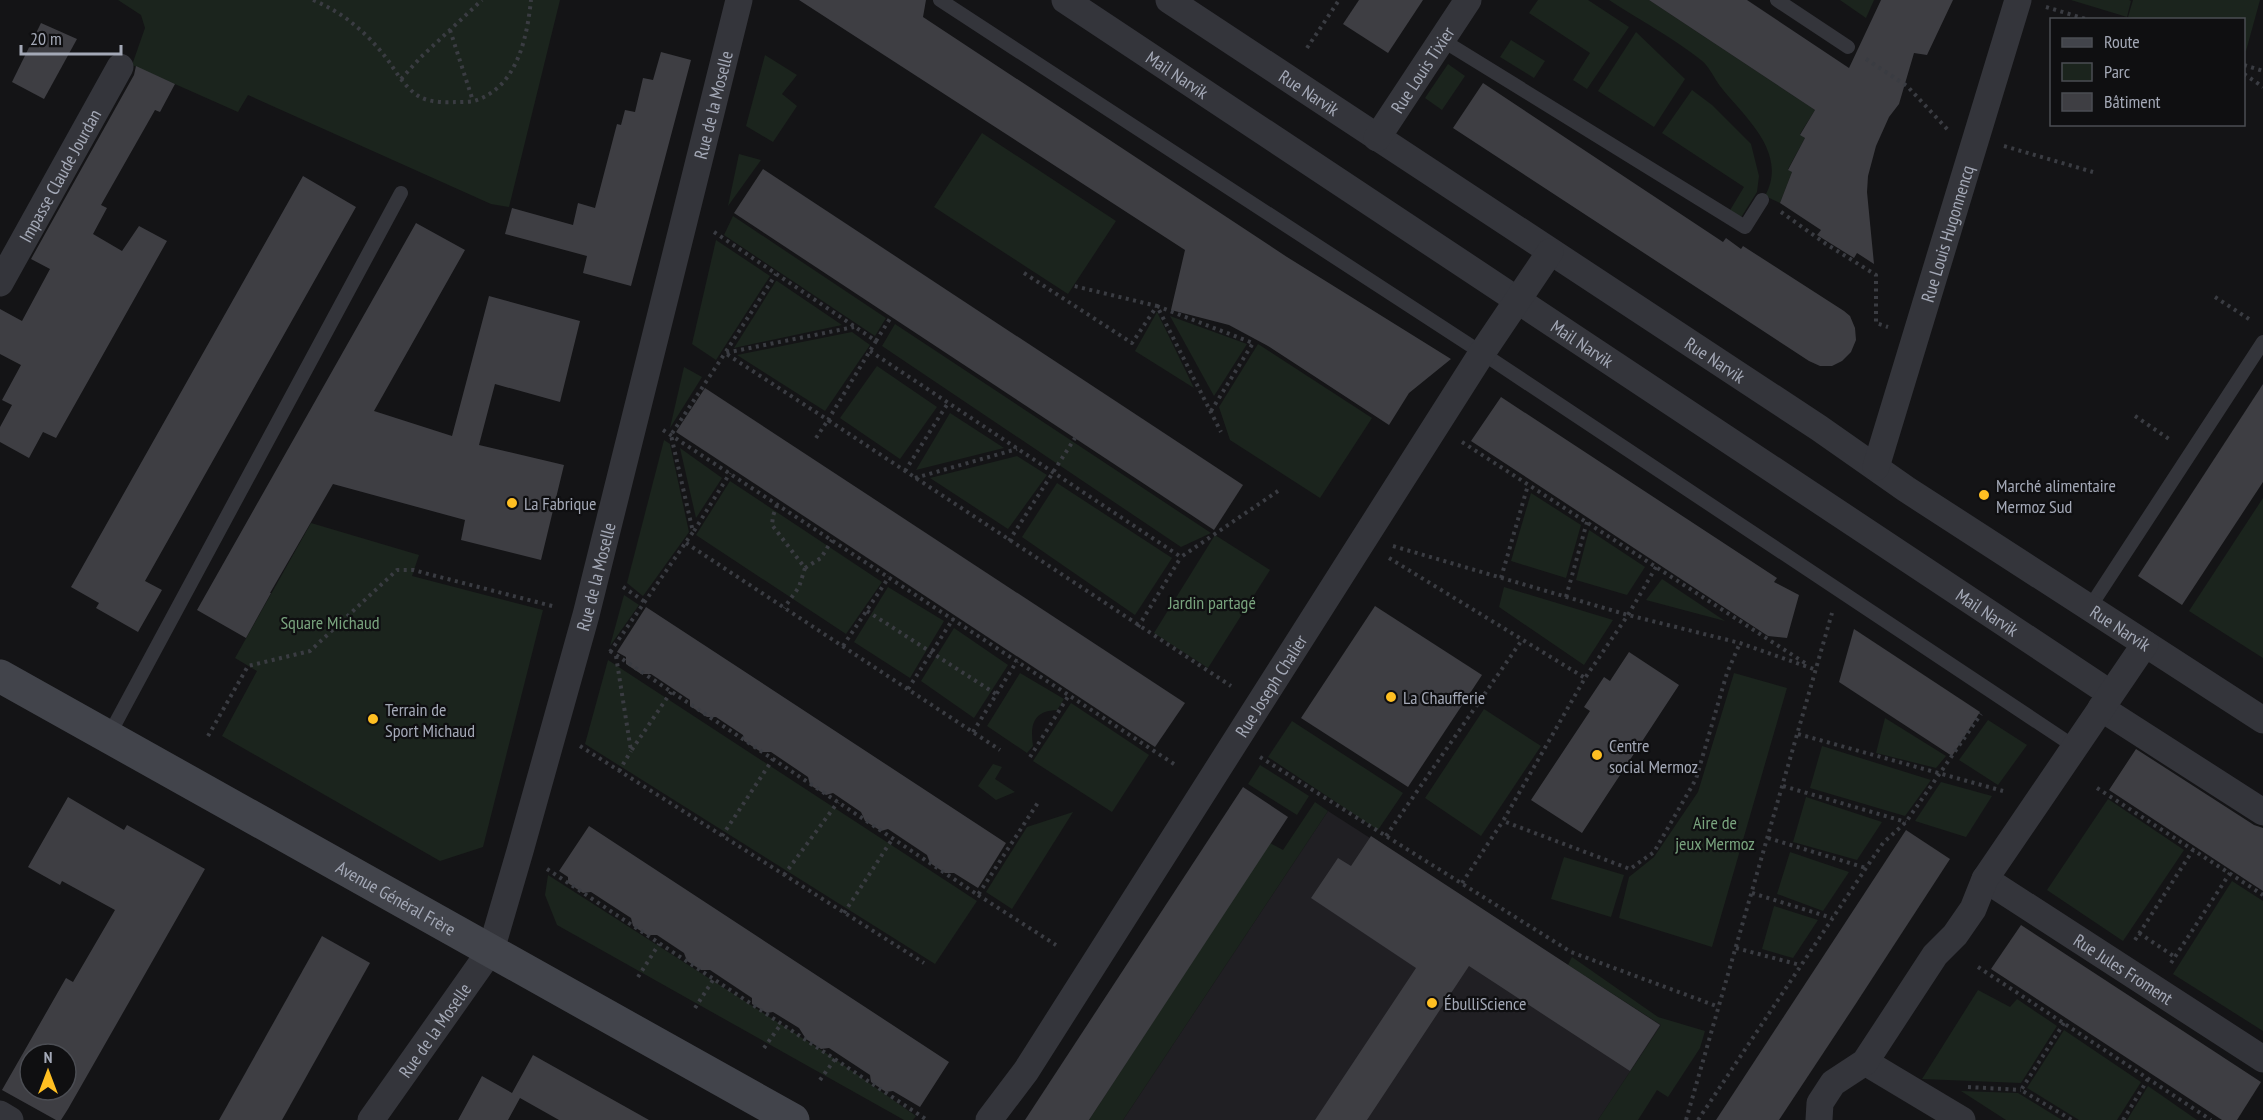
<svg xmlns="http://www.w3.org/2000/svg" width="2263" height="1120" viewBox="0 0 2263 1120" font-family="'PT Sans Narrow',sans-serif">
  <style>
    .built { fill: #201f23 }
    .green { fill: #1b241d }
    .building { fill: #3e3e43; fill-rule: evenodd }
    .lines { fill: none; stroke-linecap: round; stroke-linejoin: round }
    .path { stroke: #3a3c42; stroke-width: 4; stroke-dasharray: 3 4.5; stroke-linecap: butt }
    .lane { stroke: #34353b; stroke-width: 14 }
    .street { stroke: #34353b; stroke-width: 27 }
    .secondary { stroke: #42444b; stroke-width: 33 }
    .poi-dot { fill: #ffbf22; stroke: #0f0f11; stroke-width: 2 }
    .labels { text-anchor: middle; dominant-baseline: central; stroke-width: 4.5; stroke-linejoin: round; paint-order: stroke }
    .street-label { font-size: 18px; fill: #a4a9b7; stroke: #0f0f11 }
    .poi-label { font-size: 18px; fill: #a4a9b7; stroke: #0f0f11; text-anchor: start }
    .park-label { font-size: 18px; fill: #79a47e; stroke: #0f0f11 }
  </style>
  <rect width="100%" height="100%" fill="#141416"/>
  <polygon class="built" points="1328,811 1661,1025 1598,1120 1123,1120"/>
  <g class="green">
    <polygon points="118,0 560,0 509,207 491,204 248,95 238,112 132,65 145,28 141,15"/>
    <polygon points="1538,0 1588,0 1629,27 1587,89 1573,80 1590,53 1529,13"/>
    <path d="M1609,0h40l166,110 -15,24 5,4 -17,31 4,3 -12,31 -15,-7c24,-44 -21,-79 -45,-110 -6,-8 -11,-20 -19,-26 -26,-21 -63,-41 -92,-60z"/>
    <polygon points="1840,0 1874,0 1866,18"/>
    <polygon points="2071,0 2129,0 2131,1 2127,17"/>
    <polygon points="2133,0 2260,0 2246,51 2244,50 2244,20 2138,19 2128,17"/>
    <polygon points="1636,32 1685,79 1654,127 1598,91"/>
    <polygon points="1511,40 1545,61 1534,78 1500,57"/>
    <polygon points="765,55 797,75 782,94 797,106 773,142 746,126"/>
    <polygon points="1448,64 1465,76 1442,110 1425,98"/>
    <polygon points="1692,90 1712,105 1751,144 1759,176 1757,192 1740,219 1729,212 1744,187 1662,133"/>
    <polygon points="982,133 1116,221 1068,294 934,207"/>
    <polygon points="739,154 761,160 728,206"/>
    <polygon points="733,216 886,318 875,336 724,235"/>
    <polygon points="716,240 770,276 716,360 692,344"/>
    <polygon points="777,281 842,325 734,348 776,281"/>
    <polygon points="1157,312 1194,388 1135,351"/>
    <polygon points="1170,316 1247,344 1214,396"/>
    <polygon points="895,324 1211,533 1181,547 882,346"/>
    <polygon points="852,332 870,345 825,411 737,355"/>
    <polygon points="1258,344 1372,418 1320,498 1230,440 1219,407"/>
    <polygon points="877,366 937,407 900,459 840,418"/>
    <polygon points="684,367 702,377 670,428"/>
    <polygon points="950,413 1004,448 916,470"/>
    <polygon points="664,440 670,444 689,532 643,596 627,583"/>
    <polygon points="680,448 722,478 696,518"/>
    <polygon points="1017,456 1047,475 1008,529 930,478"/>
    <polygon points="730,481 882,582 846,634 696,535"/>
    <polygon points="1057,483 1172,558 1135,615 1022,537"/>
    <polygon points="1531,493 1581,525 1566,578 1511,561"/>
    <polygon points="2263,498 2263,658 2189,611"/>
    <polygon points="311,523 419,555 412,576 543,610 483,847 440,861 222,736 257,671 235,658"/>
    <polygon points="1589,530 1645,567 1627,595 1576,580"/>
    <polygon points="1215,535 1270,570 1208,668 1154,633"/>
    <polygon points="1662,579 1725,621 1646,600"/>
    <polygon points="888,587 944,621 910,678 854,642"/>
    <polygon points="1504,587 1613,620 1584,665 1499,607"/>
    <polygon points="624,595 639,605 610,646"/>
    <polygon points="954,628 1008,665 974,718 921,681"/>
    <polygon points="608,660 977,901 935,964 585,744"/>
    <path d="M1020,673l44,26 -7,11c-24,1 -27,15 -24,36l-6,7 -40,-27z"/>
    <polygon points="1734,673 1787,688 1712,947 1619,918 1629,877 1654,857 1698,792"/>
    <polygon points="1071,703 1149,755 1112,812 1033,761"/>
    <polygon points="1484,709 1541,746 1481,836 1425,798"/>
    <polygon points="1885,718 1946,756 1936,768 1876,753"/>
    <polygon points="1988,720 2027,745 1998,785 1959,760"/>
    <polygon points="1292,721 1403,793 1378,830 1268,757"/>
    <polygon points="1822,746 1931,780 1905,816 1810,788"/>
    <polygon points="993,764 1002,767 995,779 1015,792 996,800 978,786"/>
    <polygon points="1260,765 1309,796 1297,815 1248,784"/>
    <polygon points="1941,782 1992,796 1966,837 1915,821"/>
    <polygon points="1806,797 1882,822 1857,860 1793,842"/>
    <polygon points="2108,799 2184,850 2123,941 2047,890"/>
    <polygon points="1315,802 1328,811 1123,1120 1089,1120 1270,843 1283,850"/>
    <polygon points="1073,812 1012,909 986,892 1027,827"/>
    <polygon points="1790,852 1849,872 1823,911 1777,894"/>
    <polygon points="1564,857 1624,875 1611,917 1551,899"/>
    <polygon points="548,875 835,1059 916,1116 913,1120 904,1120 557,925 545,895"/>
    <polygon points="2232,881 2263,901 2263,1031 2173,974"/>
    <polygon points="1774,906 1818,920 1793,958 1762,949"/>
    <polygon points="1572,957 1658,1017 1705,1031 1700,1048 1668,1097 1657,1090 1638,1120 1598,1120 1661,1025 1568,965"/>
    <polygon points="1978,990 2010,1007 2017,999 2057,1026 2021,1083 1922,1079"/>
    <polygon points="2064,1030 2141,1082 2117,1120 2079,1120 2027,1088"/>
    <polygon points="2148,1086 2197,1120 2127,1120"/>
    <polygon points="1961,1091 2018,1093 2062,1120 2006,1120"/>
  </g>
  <g class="building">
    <polygon points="799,0 926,0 923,17 1287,257 1451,359 1409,393 1389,425 1268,346 1229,325 1171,310 1185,250"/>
    <polygon points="1359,0 1423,0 1388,53 1343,24"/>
    <polygon points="1649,0 1747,0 1849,68 1881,0 1953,0 1927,55 1914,53 1899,104 1889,117 1876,146 1868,176 1867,192 1874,264 1857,253 1854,258 1817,235 1821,230 1780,203 1792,172 1788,170 1805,138 1800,135 1815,110"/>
    <polygon points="41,23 77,39 44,99 12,82"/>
    <polygon points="661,52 691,60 631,286 583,273 587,256 505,234 512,208 573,225 578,203 595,208 617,124 621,125 625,110 635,112 643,78 653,80"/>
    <polygon points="136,66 175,84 160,112 155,110 101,205 107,208 93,234 122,251 139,226 167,241 56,438 43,432 29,458 0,442 0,427 12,405 2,400 21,365 0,354 0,309 22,321 50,269 31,259 134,75"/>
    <polygon points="1483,83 1723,242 1726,238 1741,249 1743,246 1844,311 1850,316 1855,328 1856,340 1851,352 1842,361 1832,366 1820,366 1809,361 1453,128"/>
    <polygon points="763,169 1243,485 1214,530 734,213"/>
    <polygon points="303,176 356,207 145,581 162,590 138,632 96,608 99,603 71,587"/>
    <polygon points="416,223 465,250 374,411 452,436 489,296 580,321 560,402 495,384 479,445 564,465 541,560 461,540 465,520 333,484 270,593 271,593 246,638 197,610"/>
    <polygon points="2263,384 2263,482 2182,605 2138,576"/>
    <polygon points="705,388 1185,703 1155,747 676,432"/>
    <polygon points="1501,397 1777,578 1774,582 1799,595 1787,638 1768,636 1471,441"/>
    <polygon points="1375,606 1482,675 1408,787 1301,718"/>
    <polygon points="646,607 1006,843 978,888 954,873 945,873 930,863 927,855 888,829 881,831 865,821 861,812 833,793 826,795 810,785 808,777 771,752 761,752 744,741 743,735 716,717 707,717 690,706 690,700 651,674 641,674 626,664 626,657 617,652"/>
    <polygon points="1854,629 1980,712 1952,756 1839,682"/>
    <polygon points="1629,652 1679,685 1582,833 1531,800 1590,711 1584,707 1604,677 1610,681"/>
    <polygon points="2136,749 2254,825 2263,828 2263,891 2109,790"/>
    <polygon points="1243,787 1288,817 1089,1120 1025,1120"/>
    <path d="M68,797l56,33 3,-5 78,44 -137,240 -7,11h-5l-54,-30 64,-112 7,4 42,-72 -53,-29 -2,4 -32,-18zM30,1054h36v36h-36z"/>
    <polygon points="589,826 949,1062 920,1107 893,1091 886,1092 871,1082 870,1075 829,1048 821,1049 806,1039 799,1028 773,1012 767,1013 752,1004 752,998 710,970 701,970 687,961 684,953 657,935 647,935 633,926 631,918 591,892 583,893 568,883 568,877 559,871"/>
    <polygon points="1906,830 1950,859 1853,1008 1779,1120 1716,1120"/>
    <polygon points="1371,836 1660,1025 1630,1071 1469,966 1367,1120 1315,1120 1416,968 1311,898 1338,858 1351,866"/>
    <polygon points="2021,925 2261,1082 2237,1120 2222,1120 1991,969"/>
    <polygon points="322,936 370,963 282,1120 219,1120"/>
    <polygon points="533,1055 649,1120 559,1120 520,1098 508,1120 458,1120 482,1076 512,1093"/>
  </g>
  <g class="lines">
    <g class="path">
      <path d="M313,0c31,13 54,33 74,59 10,14 18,29 33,38 9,5 25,6 35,5 6,0 13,0 19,-1 43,-13 53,-63 57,-101"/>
      <polyline points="2046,7 2089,20"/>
      <polyline points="450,30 473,101"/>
      <polyline points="1307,48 1339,0"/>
      <polyline points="1866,59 1907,86 1948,130"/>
      <polyline points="2244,65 2263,71"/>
      <polyline points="2244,74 2263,87"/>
      <polyline points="401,79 421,57 482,0"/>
      <polyline points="2004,146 2093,172"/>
      <polyline points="1781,212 1826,244 1876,275 1876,323 1888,327"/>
      <polyline points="714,232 717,234 876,341 828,420 725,353 776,274"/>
      <polyline points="1024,273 1132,343 1157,306 1074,286"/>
      <polyline points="2215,297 2252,321"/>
      <polyline points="876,341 891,317"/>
      <polyline points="870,351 1181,557 1278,491"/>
      <polyline points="1211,411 1253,343 1157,306 1221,432"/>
      <polyline points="2135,416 2172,441"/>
      <polyline points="663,430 1177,766"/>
      <polyline points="816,438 828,420 1231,686"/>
      <polyline points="1462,442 1808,665"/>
      <polyline points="905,471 948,403"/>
      <polyline points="915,478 1017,449"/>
      <polyline points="777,505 773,516 772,525 805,568 799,587 784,608"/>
      <polyline points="694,531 730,473"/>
      <polyline points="1009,541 1075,438"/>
      <polyline points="686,543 1000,750"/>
      <polyline points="1393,546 1628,615 1740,643 1816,670"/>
      <polyline points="1389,558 1585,678"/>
      <polyline points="1656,567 1628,615 1585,678 1503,821 1630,869 1654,852 1696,779 1727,673 1740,643"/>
      <polyline points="805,568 821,558 832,540"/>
      <polyline points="1501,578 1528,485"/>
      <polyline points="623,587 645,602"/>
      <polyline points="1566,597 1587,522"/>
      <polyline points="867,611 996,694"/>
      <polyline points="1138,627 1181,557"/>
      <polyline points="843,646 889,577"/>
      <polyline points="610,651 978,895 1039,801"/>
      <polyline points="610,652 693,532 671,435 725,353 854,327"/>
      <polyline points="616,656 631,751 671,692"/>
      <polyline points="908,689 953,619"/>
      <polyline points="973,732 1017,661"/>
      <polyline points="1798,734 2003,791"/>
      <polyline points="208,736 248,666 310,651 397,570 413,570 556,607"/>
      <polyline points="580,746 924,963"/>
      <polyline points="1030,757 1069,695"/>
      <polyline points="1260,757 1571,952 1719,1007"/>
      <polyline points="619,771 631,751"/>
      <polyline points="1783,786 1906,822"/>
      <polyline points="2097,788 2263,895"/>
      <polyline points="722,836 773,759"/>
      <polyline points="1386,836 1522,640"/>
      <polyline points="1768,838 1866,868"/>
      <polyline points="547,869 927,1120"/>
      <polyline points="784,875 838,802"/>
      <polyline points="1462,883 1503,821"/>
      <polyline points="1752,893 1832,918"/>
      <polyline points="978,895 1056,945"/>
      <polyline points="844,913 893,838"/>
      <polyline points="2139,933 2175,957"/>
      <polyline points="2135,940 2193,850"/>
      <polyline points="1736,948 1800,965"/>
      <polyline points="2171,963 2230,873"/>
      <polyline points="1978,967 2211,1120"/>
      <polyline points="638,977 659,944"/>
      <polyline points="695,1008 713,980"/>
      <polyline points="2064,1023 2021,1090 2072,1120"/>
      <polyline points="764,1048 781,1024"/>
      <polyline points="820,1080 835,1059"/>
      <polyline points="1968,1087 2021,1090"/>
      <polyline points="1686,1120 1832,613"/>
      <polyline points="1698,1120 1866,868 1883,843 1906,822 1981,714"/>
      <polyline points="2123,1120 2148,1079"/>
    </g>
    <g class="lane">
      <polyline points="940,0 1482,353 2075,747"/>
      <polyline points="1777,0 1848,47"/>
      <polyline points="1442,40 1745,227 1762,200"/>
      <polyline points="2090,607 2263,342"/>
      <polyline points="108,737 401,193"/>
    </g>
    <g class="street">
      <path id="s1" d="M1065,0l1034,686"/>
      <path id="s2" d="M1169,0l650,428 87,61 357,231"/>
      <path id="s3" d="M1377,138l91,-138"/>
      <path id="s4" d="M0,283l120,-216"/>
      <path id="s5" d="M1876,467l142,-467"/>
      <polyline points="2101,708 2263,812"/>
      <path id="s6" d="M1985,879l278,180"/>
      <polyline points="1865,1062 1962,1120"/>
      <polyline points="0,1114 10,1120"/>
      <path id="s7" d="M371,1120l120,-170 29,-99 66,-236 153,-615"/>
      <path id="s8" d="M989,1120l37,-49 456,-718 68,-101"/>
      <polyline points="1819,1120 1820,1103 1833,1083 1865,1062 1935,955 1955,935 1973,909 1985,879 2145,644"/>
    </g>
    <path class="secondary" id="s9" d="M0,676l793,444"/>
  </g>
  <g class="poi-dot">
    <circle cx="1984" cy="495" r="6"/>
    <circle cx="512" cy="503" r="6"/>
    <circle cx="1391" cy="697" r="6"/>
    <circle cx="373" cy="719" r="6"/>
    <circle cx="1597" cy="755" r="6"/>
    <circle cx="1432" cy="1003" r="6"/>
  </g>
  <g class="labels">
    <g class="street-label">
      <text stroke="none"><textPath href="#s3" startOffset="82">Rue Louis Tixier</textPath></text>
      <text stroke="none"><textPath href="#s1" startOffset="135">Mail Narvik</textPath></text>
      <text stroke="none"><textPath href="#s2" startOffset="168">Rue Narvik</textPath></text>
      <text stroke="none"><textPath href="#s7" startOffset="1082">Rue de la Moselle</textPath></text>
      <text stroke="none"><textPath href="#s4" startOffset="123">Impasse Claude Jourdan</textPath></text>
      <text stroke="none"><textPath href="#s5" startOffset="244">Rue Louis Hugonnencq</textPath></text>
      <text stroke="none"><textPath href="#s1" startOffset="621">Mail Narvik</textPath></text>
      <text stroke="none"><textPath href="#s2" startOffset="654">Rue Narvik</textPath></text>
      <text stroke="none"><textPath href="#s7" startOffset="596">Rue de la Moselle</textPath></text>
      <text stroke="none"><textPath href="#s1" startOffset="1107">Mail Narvik</textPath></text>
      <text stroke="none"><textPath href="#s2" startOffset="1140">Rue Narvik</textPath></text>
      <text stroke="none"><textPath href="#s8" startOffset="518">Rue Joseph Chalier</textPath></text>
      <text stroke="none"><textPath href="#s9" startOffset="454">Avenue Général Frère</textPath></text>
      <text stroke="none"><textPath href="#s6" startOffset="165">Rue Jules Froment</textPath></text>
      <text stroke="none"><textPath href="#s7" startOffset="110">Rue de la Moselle</textPath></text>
    </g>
    <g class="poi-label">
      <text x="1996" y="485">Marché alimentaire<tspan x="1996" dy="21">Mermoz Sud</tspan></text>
      <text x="524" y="503">La Fabrique</text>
      <text x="1403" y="697">La Chaufferie</text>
      <text x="385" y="709">Terrain de<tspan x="385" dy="21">Sport Michaud</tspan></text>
      <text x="1609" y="745">Centre<tspan x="1609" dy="21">social Mermoz</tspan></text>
      <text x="1444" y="1003">ÉbulliScience</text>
    </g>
    <g class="park-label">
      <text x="1212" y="602">Jardin partagé</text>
      <text x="330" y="622">Square Michaud</text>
      <text x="1715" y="822">Aire de<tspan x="1715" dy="21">jeux Mermoz</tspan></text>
    </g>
  </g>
  <rect x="2050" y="18" width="195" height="108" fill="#0f0f11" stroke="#4b4d53" stroke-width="1.5"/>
  <rect x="2062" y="38" width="30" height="9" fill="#42444b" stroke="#4b4d53" stroke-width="1.5"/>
  <text x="2104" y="48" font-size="18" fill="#a4a9b7">Route</text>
  <rect x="2062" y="63" width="30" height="18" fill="#1b241d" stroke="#4b4d53" stroke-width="1.5"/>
  <text x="2104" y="78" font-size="18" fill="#a4a9b7">Parc</text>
  <rect x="2062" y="93" width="30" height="18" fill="#3e3e43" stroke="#4b4d53" stroke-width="1.5"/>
  <text x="2104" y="108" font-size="18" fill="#a4a9b7">Bâtiment</text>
  <g transform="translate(48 1072)"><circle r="28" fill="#0f0f11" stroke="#4b4d53" stroke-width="1.5"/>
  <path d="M0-4.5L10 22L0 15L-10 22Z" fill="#ffbf22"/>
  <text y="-9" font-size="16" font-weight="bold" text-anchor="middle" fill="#a4a9b7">N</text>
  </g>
  <path d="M21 45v9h100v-9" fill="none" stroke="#a4a9b7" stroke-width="3"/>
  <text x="30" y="45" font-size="18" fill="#a4a9b7" stroke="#0f0f11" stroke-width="4.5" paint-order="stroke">20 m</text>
</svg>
